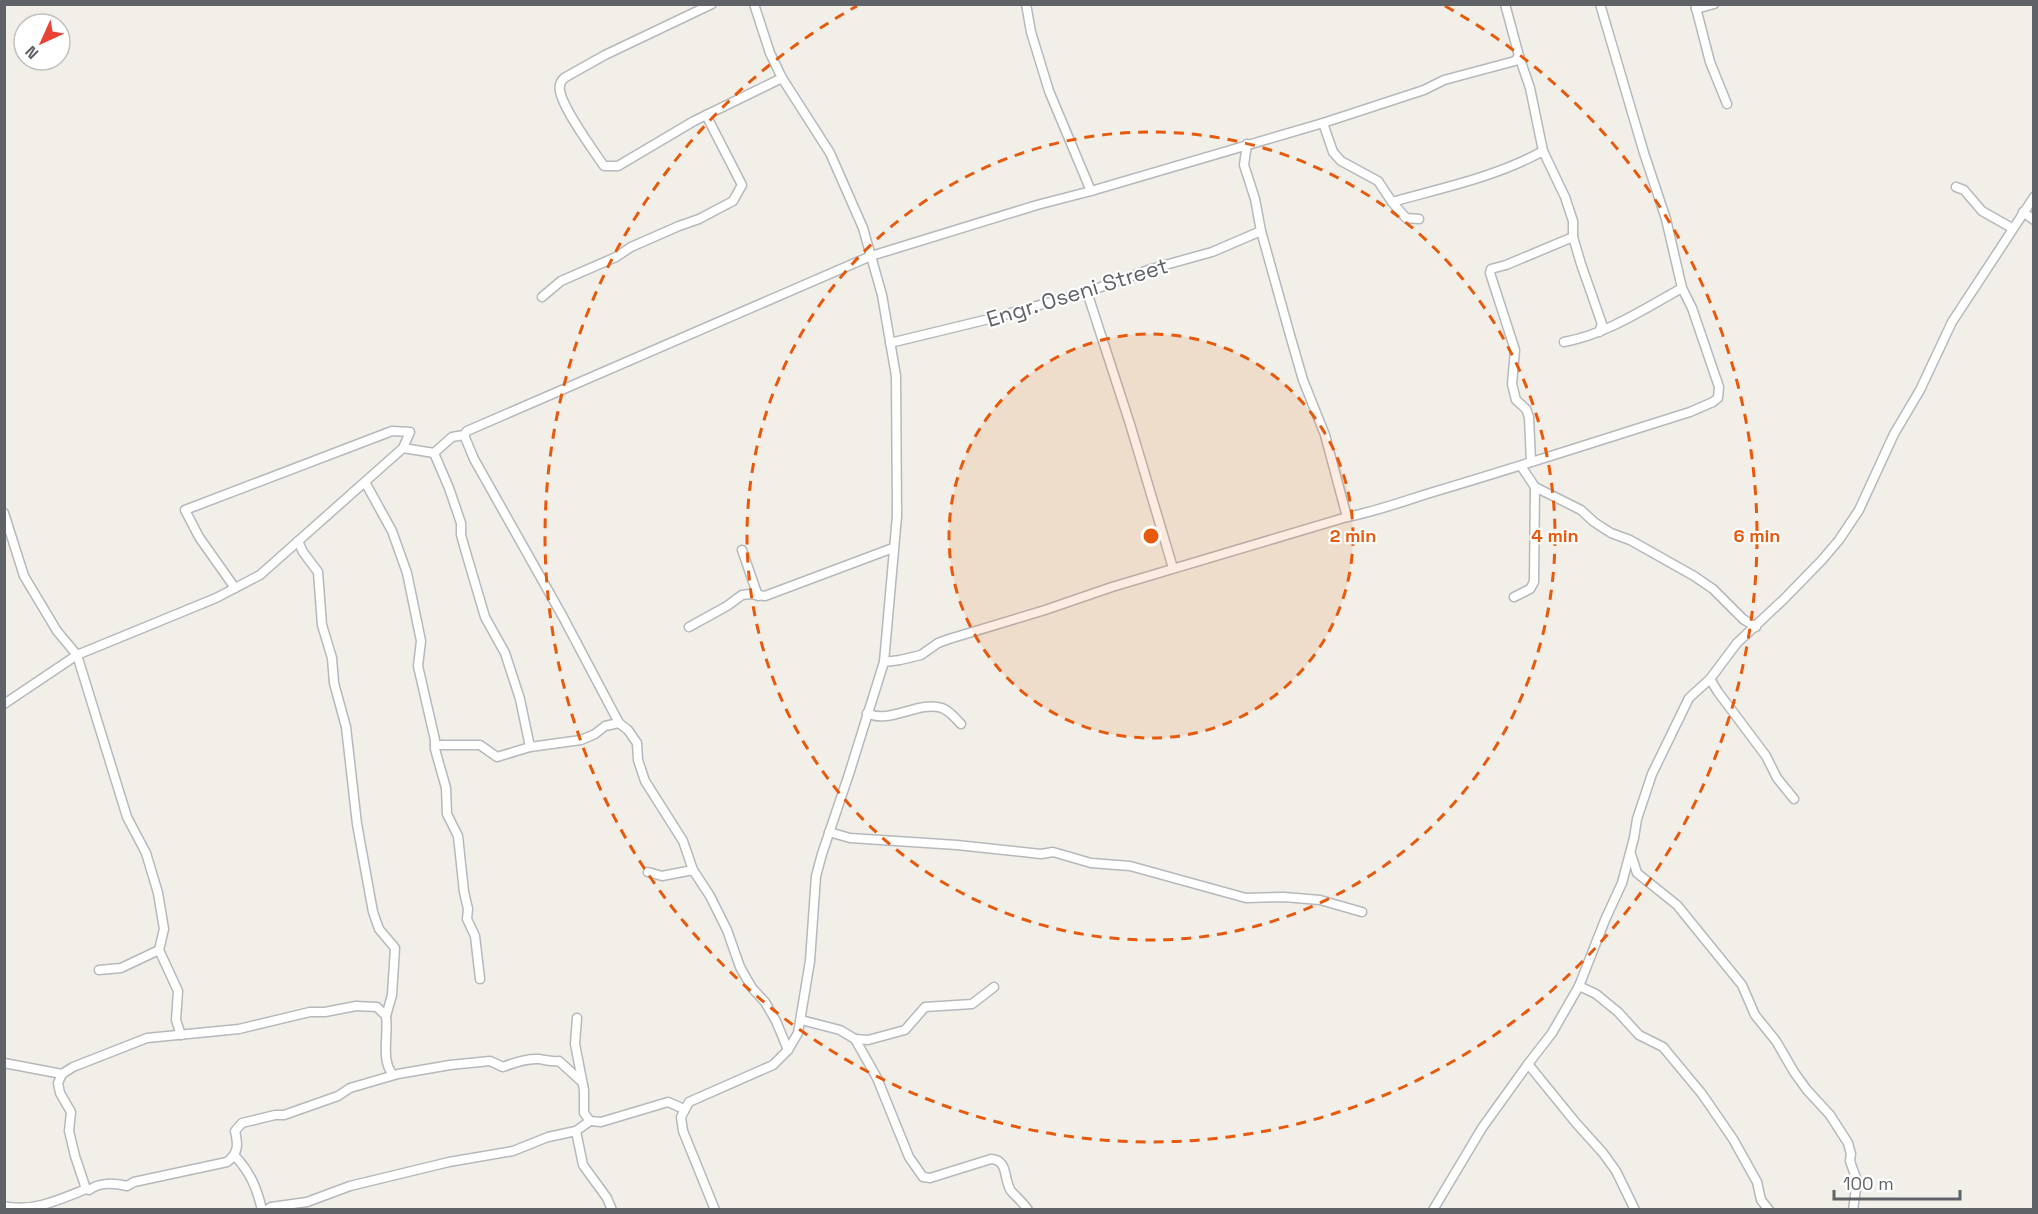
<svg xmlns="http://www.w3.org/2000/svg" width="2038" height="1214" viewBox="0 0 2038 1214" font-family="'Space Grotesk',sans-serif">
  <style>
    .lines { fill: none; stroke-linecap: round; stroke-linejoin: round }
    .minor-casing { stroke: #b5b8bc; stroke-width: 11 }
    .minor { stroke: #fff; stroke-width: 8 }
    .ring { fill: none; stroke: #e8590c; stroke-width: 3; stroke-dasharray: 10 8 }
    .labels { text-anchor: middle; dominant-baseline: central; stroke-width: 4.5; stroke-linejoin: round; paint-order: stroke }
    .street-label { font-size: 22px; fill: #5f6368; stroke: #fff }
    .centre { fill: #e8590c; stroke: #fff; stroke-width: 3 }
    .ring-label { font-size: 18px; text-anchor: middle; font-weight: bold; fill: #e8590c; stroke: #fff; stroke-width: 4.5; stroke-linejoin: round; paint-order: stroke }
  </style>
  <rect width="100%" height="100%" fill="#f1efe8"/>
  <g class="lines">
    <defs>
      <g id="minor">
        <path d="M712,4l-107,51 -41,23c-4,4 -5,8 -4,13 3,18 33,59 44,75h14l76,-45 88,-43"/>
        <polyline points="1026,4 1031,32 1049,91 1091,191"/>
        <polyline points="1695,4 1710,62 1727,104"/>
        <polyline points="1696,9 1714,4"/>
        <polyline points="1519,56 1530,88 1543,151 1565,197 1573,221 1573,237 1581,264 1602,324 1599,332"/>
        <polyline points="1323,123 1333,152 1341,161 1378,181 1392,202 1406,218 1419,219"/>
        <polyline points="1247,144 1244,165 1255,199 1261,231 1290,335 1303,380 1325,435 1347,517"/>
        <polyline points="1956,187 1964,190 1982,211 2012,228"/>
        <path d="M1392,202c50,-14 104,-25 151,-51"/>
        <polyline points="2023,212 2034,220"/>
        <polyline points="1087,292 1130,424 1173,568"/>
        <polyline points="542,297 561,281 616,257 631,247 679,226 699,219 733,201 742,185 706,115"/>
        <path d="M1564,342c43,-8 80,-33 118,-54"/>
        <polyline points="890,343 989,319 1087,292 1151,269 1212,252 1261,231"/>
        <polyline points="464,435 474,459 563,617 619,723 628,730 637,743 638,760 645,781 683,841 693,870 710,896 727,930 740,967 752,988 765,1002 776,1021 788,1050"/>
        <polyline points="1531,462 1529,417 1526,409 1516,400 1512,384 1515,350 1490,273 1491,269 1506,265 1573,237"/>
        <polyline points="365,482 392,531 407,573 421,641 418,666 435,740 435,749 446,788 447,814 458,836 464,892 468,909 467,919 475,936 480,979"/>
        <polyline points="1535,487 1581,510 1594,522 1611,533 1630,540 1694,576 1713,589 1743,619 1756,627"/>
        <polyline points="4,513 24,576 57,631 77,655 127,817 146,853 158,893 164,929 159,950 178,991 176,1020 181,1035"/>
        <polyline points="298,541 303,552 318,572 322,625 332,658 334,683 346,727 357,824 373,912 379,929 395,948 392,995 386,1016"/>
        <polyline points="742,550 758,596"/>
        <polyline points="235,588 199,537 185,510 392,431 410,432 403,448"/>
        <polyline points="1514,597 1530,589 1534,582 1535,487 1521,466"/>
        <polyline points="689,627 727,606 742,595 750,594 765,596 893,548"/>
        <path d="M884,662l16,-2 21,-5 17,-12 11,-4 96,-29 67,-23 235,-70c32,-6 62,-18 93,-27 84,-25 167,-52 250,-78l23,-10 5,-4 1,-11 -27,-79 -10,-20 -16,-69 -22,-66 -44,-149"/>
        <polyline points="1710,679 1718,692 1766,756 1777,778 1794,799"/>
        <polyline points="4,704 77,655 216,598 260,575 403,448 434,453"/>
        <path d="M867,713c23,12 51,-13 75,-5 8,3 13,10 19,16"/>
        <polyline points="435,745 480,745 497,757 530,747 581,740 595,734 605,726 619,723"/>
        <polyline points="530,747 520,699 505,653 485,617 467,556 461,535 461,523 449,488 434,453 452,437 464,435 467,431 871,256 1037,205 1091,191 1323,123 1424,90 1444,80 1515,61 1519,56 1505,4"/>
        <polyline points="829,832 850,838 957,845 1041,854 1053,852 1091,863 1130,866 1246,898 1284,897 1320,900 1362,912"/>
        <polyline points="1631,854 1637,873 1677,905 1733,974 1742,985 1755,1015 1776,1041 1794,1072 1807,1090 1830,1115 1848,1143 1851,1154 1850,1161 1857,1181 1853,1210"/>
        <polyline points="648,872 662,876 693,870"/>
        <polyline points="99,970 121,968 159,950"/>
        <polyline points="1579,986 1596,994 1618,1012 1639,1035 1663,1047 1702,1094 1733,1139 1757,1182 1761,1200 1769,1210"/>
        <polyline points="577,1018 575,1044 584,1090 584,1113 590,1121 601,1122 668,1102 684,1109"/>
        <path d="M801,1020l39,10 15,9 22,39 32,79 14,20 7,1 61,-19c18,1 12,20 20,32 5,6 12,11 17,19"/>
        <polyline points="855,1039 868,1040 905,1030 925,1007 972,1004 994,987"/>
        <polyline points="4,1063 62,1074"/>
        <polyline points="1528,1064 1576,1123 1603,1153 1616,1171 1635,1210"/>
        <path d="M393,1075c-13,-16 -4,-40 -7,-59l-9,-9 -21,-1 -31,6h-15l-71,17 -92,9 -74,29 -11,7 -4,9 2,10 11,19 -2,19 6,25 11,33 3,1c11,-8 24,-7 38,-4l7,-4 93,-20c12,-9 11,-18 8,-31l7,-8 33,-8h9l54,-19 12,-8 48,-14 52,-9 40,-4 13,6c10,-4 24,-9 36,-8 7,1 12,3 20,2l23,21"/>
        <polyline points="590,1121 576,1131 583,1165 607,1198 612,1210"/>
        <path d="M235,1156c15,16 22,32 27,54"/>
        <path d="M4,1206c28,7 57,-7 82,-17"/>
        <polyline points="267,1210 271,1207 307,1202 350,1186 449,1162 513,1151 548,1137 576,1131"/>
        <polyline points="715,1210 683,1131 681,1117 689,1102 773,1065 788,1050 798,1033 810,961 816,876 822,854 849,774 884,662 897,516 896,376 882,295 863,228 830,153 782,78 770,53 754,4"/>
        <polyline points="1433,1210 1482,1128 1528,1064 1552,1033 1579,986 1605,920 1622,883 1634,838 1637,819 1652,774 1689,698 1710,679 1737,643 1784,599 1822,560 1839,540 1859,510 1894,434 1920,390 1952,322 2034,197"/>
      </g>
    </defs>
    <use href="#minor" class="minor-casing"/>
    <use href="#minor" class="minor"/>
  </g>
  <circle cx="1151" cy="536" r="202" fill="#e8590c" fill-opacity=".12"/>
  <g class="ring">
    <circle cx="1151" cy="536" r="202"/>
    <circle cx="1151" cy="536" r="404"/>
    <path d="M1445 6A606 606 0 1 1 857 6"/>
  </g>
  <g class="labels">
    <g class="street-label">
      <text transform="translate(1077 292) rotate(-17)">Engr. Oseni Street</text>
    </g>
  </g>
  <circle cx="1151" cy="536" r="9" class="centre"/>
  <g class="ring-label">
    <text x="1353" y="542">2 min</text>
    <text x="1555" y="542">4 min</text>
    <text x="1757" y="542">6 min</text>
  </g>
  <rect width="2038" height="1214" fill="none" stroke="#5f6368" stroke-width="12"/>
  <g transform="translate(42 42) rotate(225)"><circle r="28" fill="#ffffff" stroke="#bfc1c3" stroke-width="1.5"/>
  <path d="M0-4.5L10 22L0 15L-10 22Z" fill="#ea4335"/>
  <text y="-9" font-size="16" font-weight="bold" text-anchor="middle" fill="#5f6368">N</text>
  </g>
  <path d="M1834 1190v9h126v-9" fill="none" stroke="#5f6368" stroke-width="3"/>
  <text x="1843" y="1190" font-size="18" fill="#5f6368" stroke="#ffffff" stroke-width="4.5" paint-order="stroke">100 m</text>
</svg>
